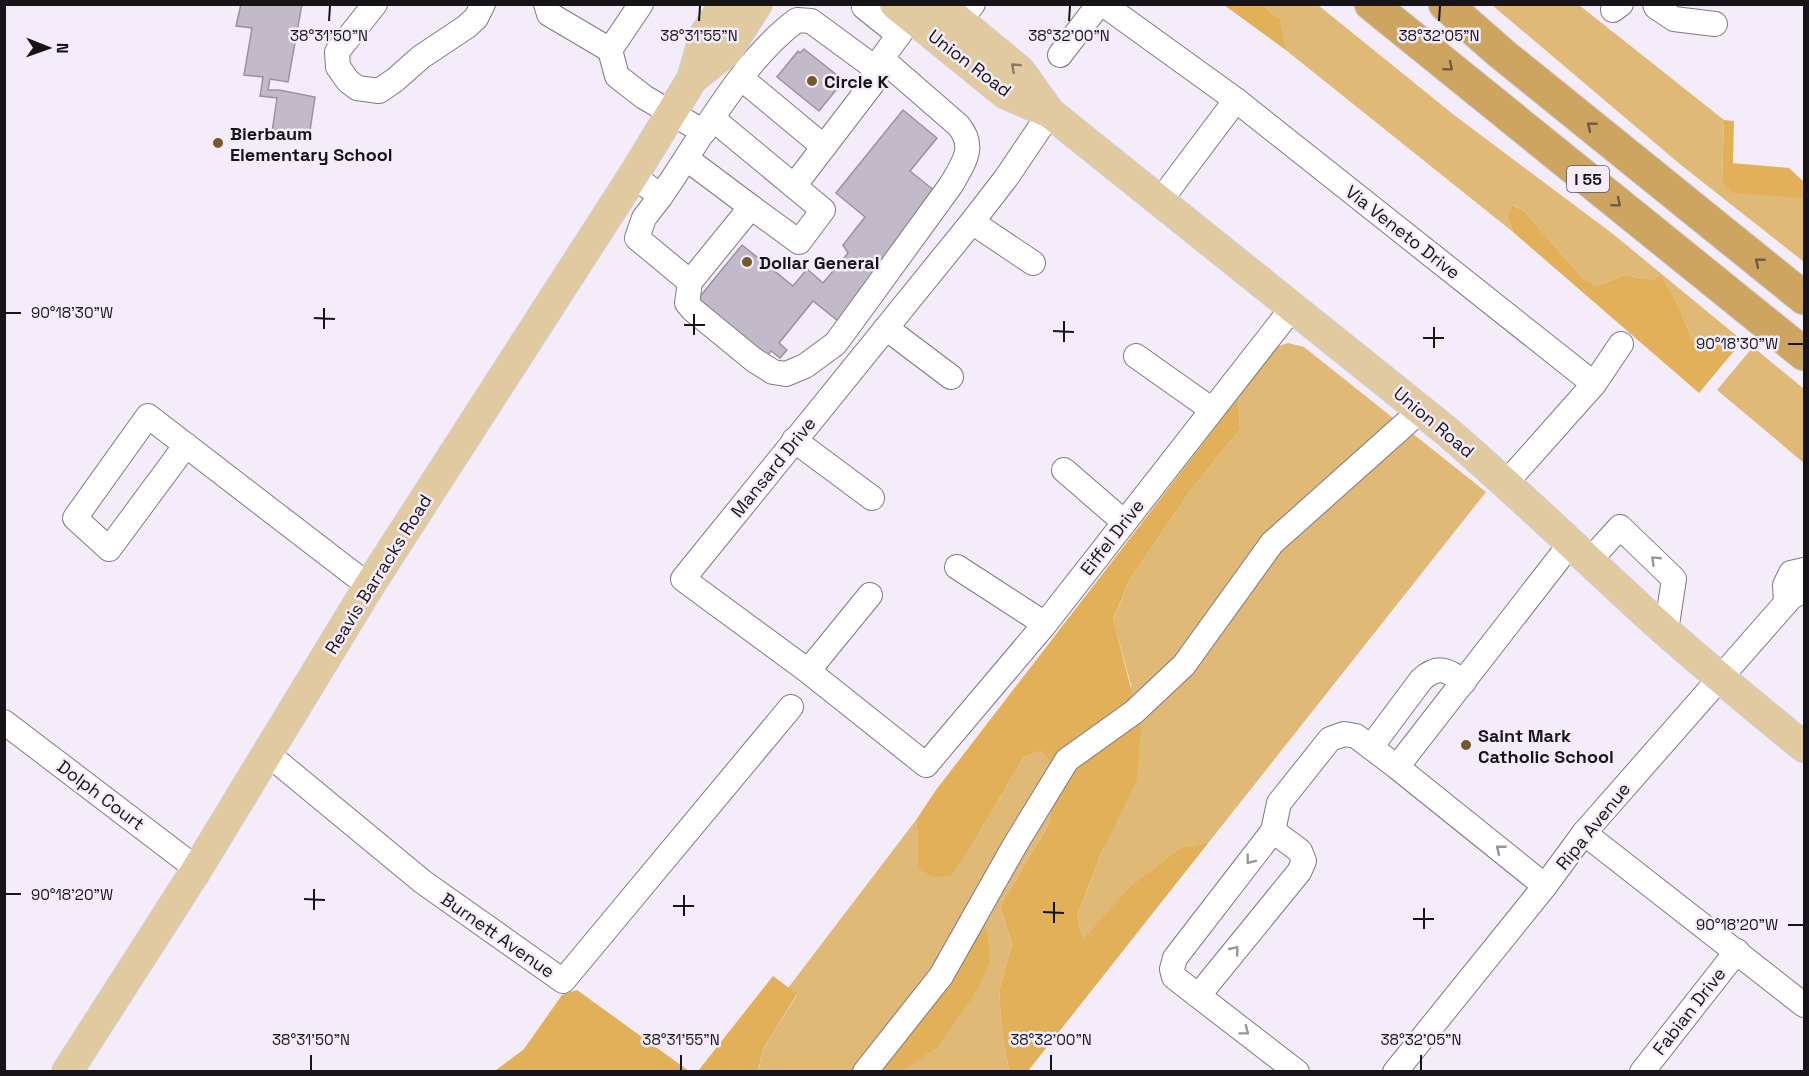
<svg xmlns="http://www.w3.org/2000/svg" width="1809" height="1076" viewBox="0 0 1809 1076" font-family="'Space Grotesk',sans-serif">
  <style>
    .green { fill: #e1b976 }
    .forest { fill: #e1b059 }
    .building { fill: #c2bac8; stroke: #9a929f; stroke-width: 1.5 }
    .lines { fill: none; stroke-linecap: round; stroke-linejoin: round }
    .minor-casing { stroke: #7f7884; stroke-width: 26 }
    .major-casing { stroke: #d1d0d1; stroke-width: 32 }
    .highway-casing { stroke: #d1d0d1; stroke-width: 35 }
    .minor { stroke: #fff; stroke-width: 24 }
    .major { stroke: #e1c9a0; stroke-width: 30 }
    .highway { stroke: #cda561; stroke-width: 33 }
    .oneway { stroke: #867863 }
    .oneway2 { stroke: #725c3d }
    .oneway3 { stroke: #979598 }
    .ticks { fill: none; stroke: #171419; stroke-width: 2 }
    .poi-dot { fill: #73592b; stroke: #f5ecfa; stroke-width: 2 }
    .labels { text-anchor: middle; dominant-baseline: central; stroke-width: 5; stroke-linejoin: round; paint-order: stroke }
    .shield { fill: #f5ecfa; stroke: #5a555c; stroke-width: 1.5 }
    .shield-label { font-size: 16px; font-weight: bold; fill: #171419 }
    .street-label { font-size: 18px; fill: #171419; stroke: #f5ecfa }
    .poi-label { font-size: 18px; font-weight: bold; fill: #171419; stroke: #f5ecfa; text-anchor: start }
    .ticks-label { font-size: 15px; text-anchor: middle; fill: #171419; stroke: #f5ecfa; stroke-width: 5; stroke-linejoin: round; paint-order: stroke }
  </style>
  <rect width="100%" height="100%" fill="#f5ecfa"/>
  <g class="green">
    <polygon points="1262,5 1318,5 1454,115 1613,234 1743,341 1734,351 1722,335 1708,342 1692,339 1676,301 1661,274 1653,280 1625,275 1596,286 1580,275 1524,211 1514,205 1507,216 1513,232 1287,51 1280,19"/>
    <polygon points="1492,5 1579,5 1724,120 1722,181 1802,198 1804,201 1804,262 1681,165"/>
    <polygon points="1288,343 1304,347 1486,492 1209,842 1180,848 1130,886 1083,941 1077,917 1101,853 1131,685 1113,620 1130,579 1191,490 1240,429 1238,398 1276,347"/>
    <polygon points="1753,347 1804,389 1804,463 1717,390"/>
    <polygon points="1041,749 1052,765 1054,791 1049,824 1000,906 1012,944 999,990 1002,1033 1009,1071 900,1071 936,1049 882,1051 885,1071 758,1072 763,1049 797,995 788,988 916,820 918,838 917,865 973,843 1024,757"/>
  </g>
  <g class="forest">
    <polygon points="1224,5 1262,5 1280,19 1287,51"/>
    <polygon points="1724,120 1734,121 1733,163 1789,168 1804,182 1804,201 1802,198 1733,193 1722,181"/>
    <polygon points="1513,205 1524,211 1580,275 1596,286 1625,275 1653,280 1661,274 1676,301 1692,339 1708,342 1722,335 1734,351 1699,393 1513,232 1507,216"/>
    <polygon points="1238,398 1240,429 1191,490 1130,579 1113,619 1141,727 1137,780 1101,853 1077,917 1083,940 1130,886 1180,848 1209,842 1028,1071 1009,1071 1002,1033 999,990 1012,944 1000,906 1049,824 1054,791 1052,765 1041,750 1024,757 973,843 951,876 931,877 917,865 918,838 916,820 936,790"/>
    <polygon points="983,923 987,933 990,961 976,992 936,1049 900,1072 885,1071 882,1051"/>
    <polygon points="773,976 797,994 763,1049 758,1071 698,1071"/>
    <polygon points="577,990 689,1071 495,1071 524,1049 562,995"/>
  </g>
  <g class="building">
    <polygon points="241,4 302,4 288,82 270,79 268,90 279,90 315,97 309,137 272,132 277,98 260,96 263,77 244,75 252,28 236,26"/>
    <polygon points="804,49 842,79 838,83 840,85 819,111 777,77 798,51 800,53"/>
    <polygon points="903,110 937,138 910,171 940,195 838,321 813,301 779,343 787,350 780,358 771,351 767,356 698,299 742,245 793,286 807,269 823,283 848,253 843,245 865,217 836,193"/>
  </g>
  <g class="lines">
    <defs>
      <g id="minor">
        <polyline points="375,4 337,52 338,67 348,81 357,88 379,91 395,80 421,57 466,27 476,18 483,4"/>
        <polyline points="546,4 549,14 610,50"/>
        <polyline points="641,4 610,50 617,76 644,97 704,132"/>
        <polyline points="865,4 864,7 899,35"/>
        <polyline points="1103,4 1236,100 1594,384 1506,483"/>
        <polyline points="1655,4 1656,7 1674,19 1715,24"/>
        <polyline points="1613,10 1621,4"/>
        <polyline points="959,21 973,4"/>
        <polyline points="1060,55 1099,4"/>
        <polyline points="741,78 824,147"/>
        <polyline points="1050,113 1006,178 972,222 683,579 808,671 926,765 1045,624 1293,307"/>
        <polyline points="713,119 794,186 872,84 875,68 911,18"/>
        <polyline points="687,159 751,207"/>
        <path d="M633,176l28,20c40,-57 80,-135 136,-176l14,1 64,47"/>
        <polyline points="661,196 644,218 637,238 690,282 751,207 799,242 823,210 794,186"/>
        <polyline points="1160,201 1236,100"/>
        <polyline points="972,222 1033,263"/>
        <path d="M690,282l-3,21 6,7 61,50 19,12 13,2 19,-8 30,-22 12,-16 104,-143c12,-21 26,-38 7,-60l-76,-66"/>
        <polyline points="886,328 951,377"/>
        <polyline points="1136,356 1211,409"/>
        <polyline points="1594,384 1621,344"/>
        <polyline points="794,440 872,498"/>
        <path d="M186,445l-77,104 -34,-31 73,-102c74,57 148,113 221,170"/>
        <polyline points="1064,470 1124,522"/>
        <polyline points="1590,560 1620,527 1674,579 1666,631"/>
        <polyline points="957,567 1045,624"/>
        <polyline points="1786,603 1785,585 1791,573 1804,570"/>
        <polyline points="808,671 870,595"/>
        <polyline points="4,722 197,869"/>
        <path d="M1371,747l50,-67c17,-16 26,-10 43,2"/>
        <polyline points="268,754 423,882 563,981 791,707"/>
        <polyline points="1397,767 1545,886"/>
        <polyline points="1273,831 1279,803 1330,739 1344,734 1356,736 1397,767 1571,543"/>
        <polyline points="1584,833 1804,1005"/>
        <polyline points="1198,996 1299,872 1304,861 1300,851 1273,831 1175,958 1172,969 1174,977 1297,1072"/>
        <polyline points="865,1072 941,976 1015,845 1067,760 1134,712 1184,665 1272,543 1421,410"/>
        <polyline points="1395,1072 1545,886 1584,833 1786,603 1791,597 1804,591"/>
        <polyline points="1642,1072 1737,951"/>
      </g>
      <g id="major">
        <path d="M895,4l111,90 44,19 394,316c67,57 131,119 196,179 53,49 109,94 164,139"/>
        <polyline points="939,4 1020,71 1050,113"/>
        <polyline points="692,79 727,51 757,4"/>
        <polyline points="67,1072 197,869 369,586 633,176 692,79 705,34 725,4"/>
      </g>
      <g id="highway">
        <polyline points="1371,4 1804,354"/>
        <polyline points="1445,4 1502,54 1804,298"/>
      </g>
    </defs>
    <use href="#minor" class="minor-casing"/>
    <use href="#major" class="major-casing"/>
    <use href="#highway" class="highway-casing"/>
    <use href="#minor" class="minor"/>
    <use href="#major" class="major"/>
    <use href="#highway" class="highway"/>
  </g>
  <defs><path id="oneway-chevron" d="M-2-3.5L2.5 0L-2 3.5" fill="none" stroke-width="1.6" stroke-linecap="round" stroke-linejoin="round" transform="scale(1.5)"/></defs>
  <use class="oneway" href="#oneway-chevron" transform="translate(1015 67) rotate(-138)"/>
  <g class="oneway2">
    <use href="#oneway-chevron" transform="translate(1449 67) rotate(39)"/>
    <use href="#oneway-chevron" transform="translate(1591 126) rotate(-141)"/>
    <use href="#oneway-chevron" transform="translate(1617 203) rotate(39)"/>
    <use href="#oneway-chevron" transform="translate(1759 262) rotate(-141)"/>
  </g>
  <g class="oneway3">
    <use href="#oneway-chevron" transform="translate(1655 560) rotate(-136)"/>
    <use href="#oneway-chevron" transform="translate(1500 849) rotate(-141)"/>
    <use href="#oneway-chevron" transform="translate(1250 860) rotate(128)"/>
    <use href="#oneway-chevron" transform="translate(1235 950) rotate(-51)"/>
    <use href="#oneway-chevron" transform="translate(1245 1031) rotate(37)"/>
  </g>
  <path class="ticks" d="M329,21l1,-15M699,21l1,-15M1069,21l1,-15M1439,21l1,-15M6,313h15M314,318l21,1M684,325h21M324,329v-21M1053,331l21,1M694,335v-21M1423,338h21M1064,342v-21M1788,344h15M1434,348v-21M6,894h15M304,899l21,1M673,906h21M314,910v-21M1043,912l21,1M684,916v-21M1413,919h21M1054,923v-21M1788,925h15M1424,929v-21M311,1070v-15M681,1070v-15M1051,1070v-15M1421,1070v-15"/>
  <g class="poi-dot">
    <circle cx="812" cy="81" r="6"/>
    <circle cx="218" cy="143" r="6"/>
    <circle cx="747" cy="262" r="6"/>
    <circle cx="1466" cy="745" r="6"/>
  </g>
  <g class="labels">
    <rect class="shield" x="1567" y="166" width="42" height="26" rx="4.5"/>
    <g class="shield-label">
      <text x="1588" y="179">I 55</text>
    </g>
    <g class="street-label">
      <text transform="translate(970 63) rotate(37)">Union Road</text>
      <text transform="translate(1403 232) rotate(38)">Via Veneto Drive</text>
      <text transform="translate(1434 422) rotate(40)">Union Road</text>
      <text transform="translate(773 467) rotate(-51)">Mansard Drive</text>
      <text transform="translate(1112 537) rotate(-52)">Eiffel Drive</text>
      <text transform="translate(378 574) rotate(-58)">Reavis Barracks Road</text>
      <text transform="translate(101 795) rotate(37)">Dolph Court</text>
      <text transform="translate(1593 826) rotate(-51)">Ripa Avenue</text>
      <text transform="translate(498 935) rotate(35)">Burnett Avenue</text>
      <text transform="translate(1689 1011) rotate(-52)">Fabian Drive</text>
    </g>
    <g class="poi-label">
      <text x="824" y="81">Circle K</text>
      <text x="230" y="133">Bierbaum<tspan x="230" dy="21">Elementary School</tspan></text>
      <text x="759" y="262">Dollar General</text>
      <text x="1478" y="735">Saint Mark<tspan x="1478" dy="21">Catholic School</tspan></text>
    </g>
  </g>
  <g class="ticks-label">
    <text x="329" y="41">38°31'50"N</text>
    <text x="699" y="41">38°31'55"N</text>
    <text x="1069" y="41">38°32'00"N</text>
    <text x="1439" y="41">38°32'05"N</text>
    <text x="72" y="318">90°18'30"W</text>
    <text x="1737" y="349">90°18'30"W</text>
    <text x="72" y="900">90°18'20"W</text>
    <text x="1737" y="930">90°18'20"W</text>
    <text x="311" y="1045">38°31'50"N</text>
    <text x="681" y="1045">38°31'55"N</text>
    <text x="1051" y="1045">38°32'00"N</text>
    <text x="1421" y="1045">38°32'05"N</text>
  </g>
  <rect width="1809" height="1076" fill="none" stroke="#171419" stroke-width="12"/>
  <g transform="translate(48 48) rotate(91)" stroke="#f5ecfa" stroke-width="4.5" paint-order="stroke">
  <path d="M0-4.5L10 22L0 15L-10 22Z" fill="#171419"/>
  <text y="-9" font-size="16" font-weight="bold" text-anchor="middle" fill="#171419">N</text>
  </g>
</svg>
